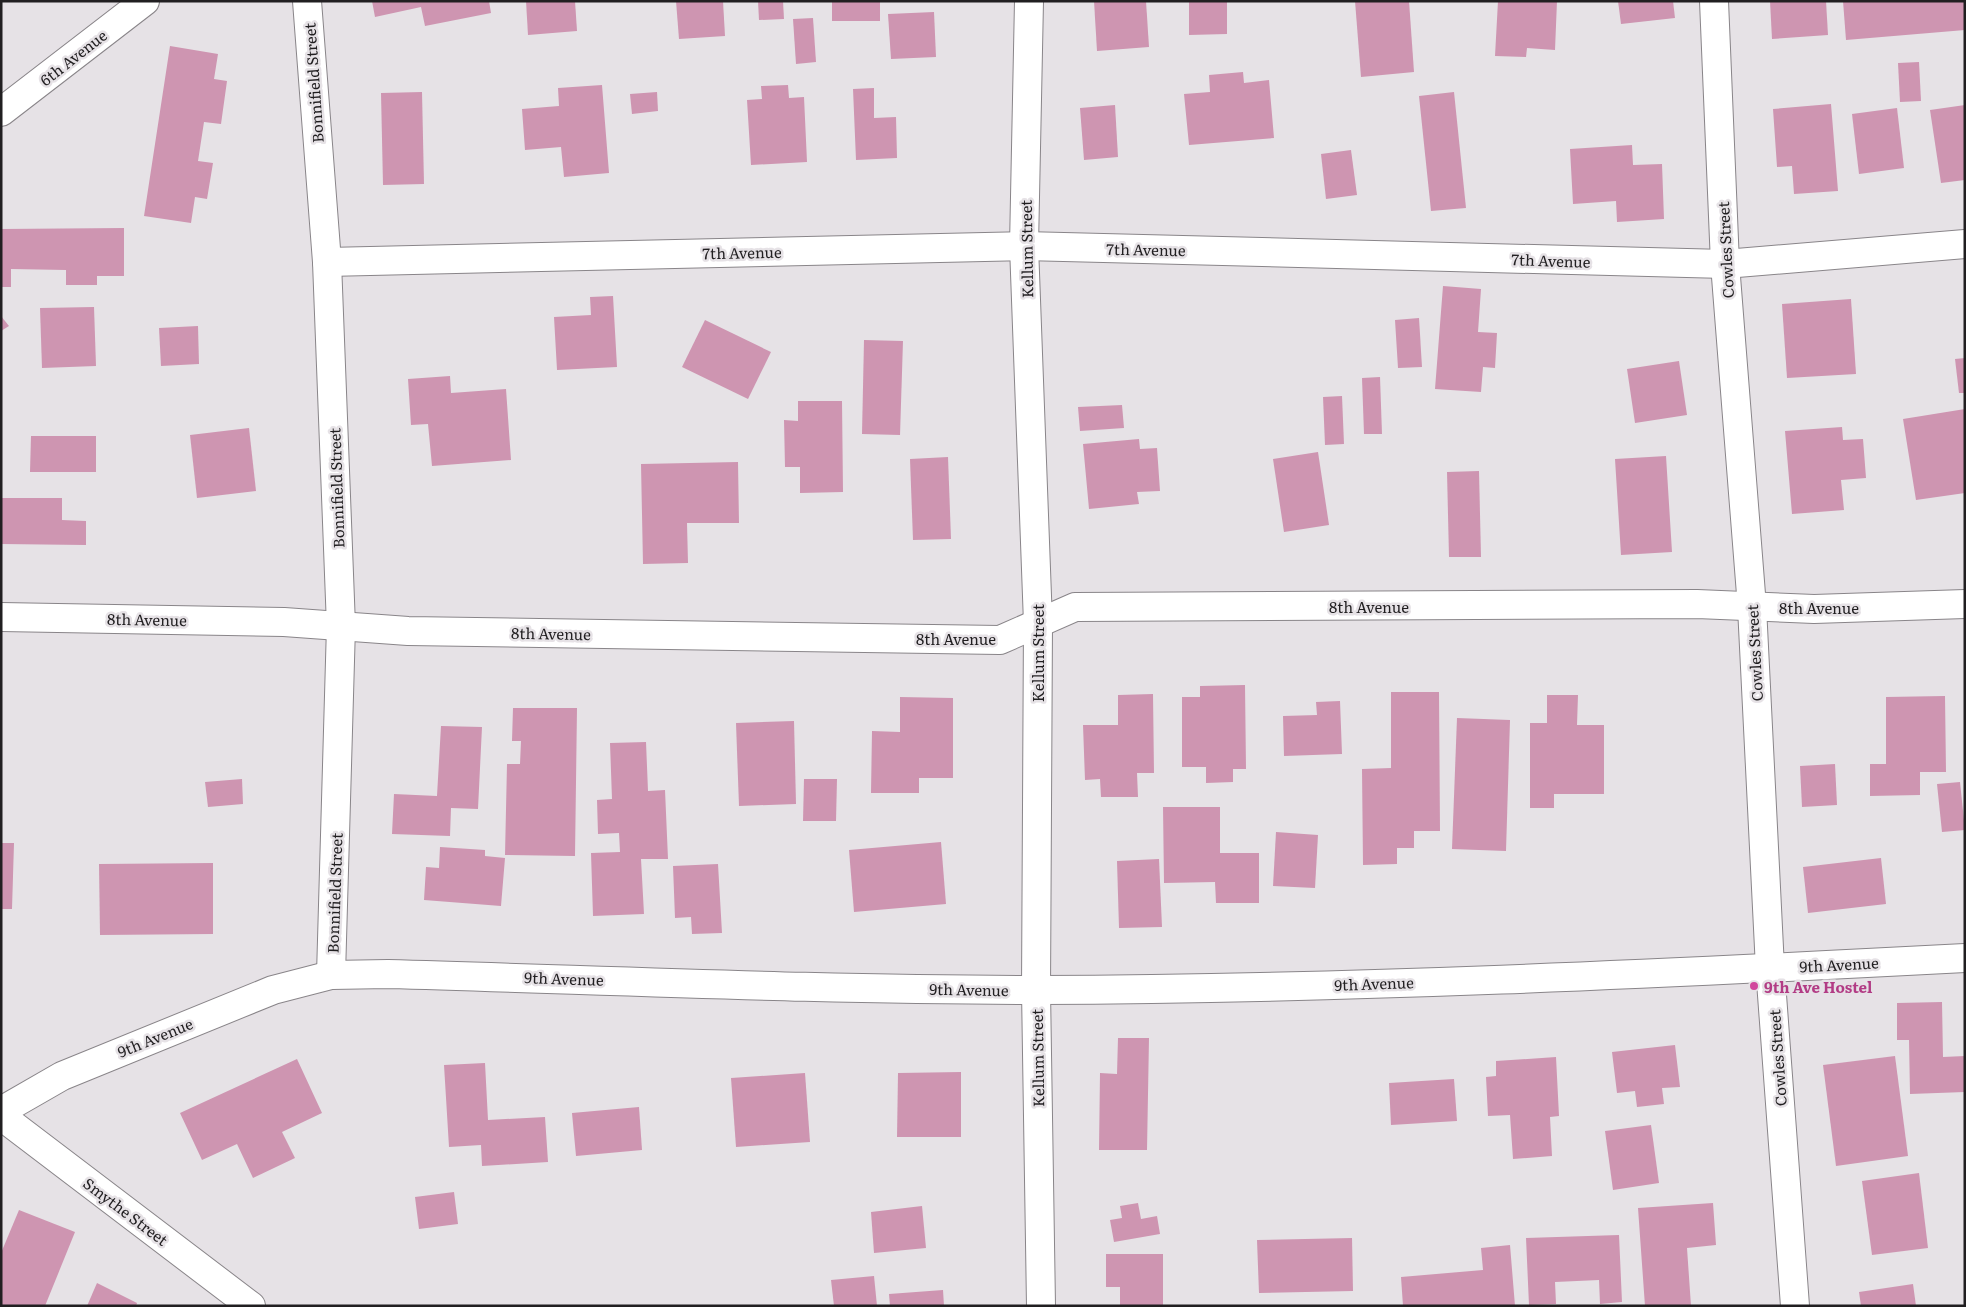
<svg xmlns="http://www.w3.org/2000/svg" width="1966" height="1307" viewBox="0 0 1966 1307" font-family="Literata,serif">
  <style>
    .building { fill: #ce95b1 }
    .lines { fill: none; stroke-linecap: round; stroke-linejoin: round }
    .minor-casing { stroke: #898589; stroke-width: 30 }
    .secondary-casing { stroke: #898589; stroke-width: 30 }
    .minor { stroke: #fff; stroke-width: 28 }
    .secondary { stroke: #fff; stroke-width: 28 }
    .hotel-dot { fill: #d1479c; stroke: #e6e2e6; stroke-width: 2 }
    .labels { text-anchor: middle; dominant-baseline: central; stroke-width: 5; stroke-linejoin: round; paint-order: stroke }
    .street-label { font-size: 15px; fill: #211f21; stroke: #e6e2e6 }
    .hotel-label { font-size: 15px; font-weight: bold; fill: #b23c85; stroke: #e6e2e6; text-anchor: start }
  </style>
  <rect width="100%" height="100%" fill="#e6e2e6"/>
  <g class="building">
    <polygon points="372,1 489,1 491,13 425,26 421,7 375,17"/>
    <polygon points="526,1 575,1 577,31 528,35"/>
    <polygon points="676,1 723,1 725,36 679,39"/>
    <polygon points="758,1 783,1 784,19 759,20"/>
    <rect x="832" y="1" width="48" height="20"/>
    <polygon points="1094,1 1146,1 1149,47 1097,51"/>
    <polygon points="1189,1 1227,1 1227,34 1189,35"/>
    <polygon points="1355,1 1409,1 1414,72 1361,77"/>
    <polygon points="1498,1 1557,1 1555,50 1527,48 1526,57 1495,56"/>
    <polygon points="1618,1 1673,1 1675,18 1621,24"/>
    <polygon points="1770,1 1826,1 1828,35 1772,39"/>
    <polygon points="1843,1 1965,1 1965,30 1846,40"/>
    <polygon points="934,12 936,57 891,59 888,14"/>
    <polygon points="813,18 816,62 796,64 793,19"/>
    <polygon points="170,46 218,54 214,79 227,81 221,124 204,122 198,161 213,163 207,199 195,197 191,223 144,216"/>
    <polygon points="1919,62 1921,101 1900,102 1898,63"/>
    <polygon points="1243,72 1244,83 1269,80 1274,138 1189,145 1184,94 1210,92 1209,75"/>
    <polygon points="602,85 609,173 564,177 561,147 525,150 522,109 559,106 558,88"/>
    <polygon points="788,85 789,98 804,97 807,162 751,165 747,100 762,99 761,86"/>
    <polygon points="874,88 874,118 896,117 897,158 856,160 853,89"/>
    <polygon points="422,92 424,184 383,185 381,93"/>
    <polygon points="657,92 658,111 632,114 630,94"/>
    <polygon points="1454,92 1466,208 1431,211 1419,96"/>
    <polygon points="1831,104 1838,191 1794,194 1792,166 1777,167 1773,109"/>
    <polygon points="1115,105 1118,157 1084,160 1080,108"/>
    <polygon points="1965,105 1965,180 1941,183 1930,110"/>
    <polygon points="1897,108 1904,168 1859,174 1852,114"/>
    <polygon points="1632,145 1633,165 1662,164 1664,219 1617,222 1616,201 1573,204 1570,149"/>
    <polygon points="1351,150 1357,195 1326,199 1321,154"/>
    <polygon points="124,228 124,276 97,276 97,285 66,285 66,270 11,269 11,287 1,287 1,229"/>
    <polygon points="1443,286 1481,289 1478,332 1497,333 1495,368 1483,367 1481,392 1435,389"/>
    <polygon points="613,296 617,367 557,370 554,317 591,315 590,297"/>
    <polygon points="1851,299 1856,374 1787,378 1782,304"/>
    <polygon points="94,307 96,366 42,368 40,308"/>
    <polygon points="1,316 9,326 1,331"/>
    <polygon points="1419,318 1422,367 1398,368 1395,320"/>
    <polygon points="705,320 771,352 748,399 682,367"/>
    <polygon points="198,326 199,364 161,366 159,328"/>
    <polygon points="864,340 903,341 900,435 862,434"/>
    <polygon points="1965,358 1965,393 1959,393 1955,359"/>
    <polygon points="1679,361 1687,415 1635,423 1627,369"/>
    <polygon points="450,376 451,393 506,389 511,460 432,466 428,424 411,425 408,379"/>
    <polygon points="1380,377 1382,434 1364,434 1362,378"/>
    <polygon points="1342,396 1344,444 1325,445 1323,397"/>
    <polygon points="798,401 842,401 843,492 800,493 800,467 785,467 784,420 798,421"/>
    <polygon points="1122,405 1124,428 1080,431 1078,407"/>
    <polygon points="1965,409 1965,493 1916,500 1903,419"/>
    <polygon points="1842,427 1843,440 1863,439 1866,478 1841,480 1844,510 1792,514 1785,431"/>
    <polygon points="249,428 256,491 197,498 190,435"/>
    <polygon points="31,436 96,436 96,472 30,472"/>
    <polygon points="1139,439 1140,449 1157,448 1160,491 1137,492 1139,504 1089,509 1083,444"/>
    <polygon points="1318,452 1329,525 1284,532 1273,459"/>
    <polygon points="1666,456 1672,552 1621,555 1615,459"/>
    <polygon points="948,457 951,539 913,540 910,459"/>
    <polygon points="738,462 739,523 687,523 688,563 643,564 641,464"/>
    <polygon points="1479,471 1481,557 1449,557 1447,472"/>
    <polygon points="1,498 62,498 62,520 86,521 86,545 1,544"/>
    <polygon points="1245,685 1246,769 1233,769 1233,782 1206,783 1206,767 1182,767 1182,697 1200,697 1200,686"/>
    <polygon points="1391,692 1439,692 1440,831 1414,831 1414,848 1397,848 1397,864 1363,865 1362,769 1391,768"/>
    <polygon points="1153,694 1154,773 1137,773 1138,797 1101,797 1100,779 1085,780 1083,725 1118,725 1118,695"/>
    <polygon points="1547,695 1578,695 1577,725 1604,725 1604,794 1554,794 1554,808 1530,808 1530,723 1547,723"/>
    <polygon points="1945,696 1946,772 1920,772 1920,795 1870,796 1870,764 1886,764 1886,697"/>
    <polygon points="900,697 953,698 953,778 919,778 919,793 871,793 872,731 900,732"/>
    <polygon points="1340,701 1342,754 1284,756 1283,716 1317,715 1316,702"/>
    <polygon points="513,708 577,708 575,856 505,855 507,764 520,764 521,741 512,741"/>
    <polygon points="1457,718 1510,720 1506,851 1452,849"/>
    <polygon points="794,721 796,804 739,806 736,723"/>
    <polygon points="441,726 482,727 478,809 451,808 450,836 392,834 394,794 437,796"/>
    <polygon points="646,742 648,791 665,790 668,859 641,859 644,914 593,916 591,853 620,852 619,833 598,834 597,800 612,799 610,743"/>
    <polygon points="1835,764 1837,805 1802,807 1800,766"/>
    <polygon points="242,779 243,804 208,807 205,782"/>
    <polygon points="804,779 837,779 836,821 803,821"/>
    <polygon points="1960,782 1965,830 1942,832 1937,784"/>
    <polygon points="1163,807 1220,807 1220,853 1259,853 1259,903 1216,903 1215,882 1164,883"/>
    <polygon points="1276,832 1318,835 1315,888 1273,886"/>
    <polygon points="941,842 946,904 854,912 849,850"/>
    <polygon points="1,843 14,843 12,909 1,909"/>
    <polygon points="440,847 485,850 485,856 505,858 501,906 424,900 426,867 439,868"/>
    <polygon points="1881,858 1886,904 1808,913 1803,867"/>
    <polygon points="1159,859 1162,927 1119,928 1117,861"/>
    <polygon points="213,863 213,934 100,935 99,864"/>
    <polygon points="718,864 722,933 692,934 691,917 675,918 673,866"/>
    <polygon points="1942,1002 1943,1057 1965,1056 1965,1092 1910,1094 1909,1040 1897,1040 1897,1003"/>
    <polygon points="1118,1038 1149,1038 1147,1150 1099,1150 1100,1073 1117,1074"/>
    <polygon points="1675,1045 1680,1087 1662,1088 1664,1104 1637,1107 1635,1091 1617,1093 1612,1052"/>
    <polygon points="1895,1056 1908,1156 1836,1166 1823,1065"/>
    <polygon points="1556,1057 1559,1116 1550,1117 1552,1156 1513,1159 1510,1115 1488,1116 1486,1077 1496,1076 1496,1061"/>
    <polygon points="297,1059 322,1113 282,1132 295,1158 253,1178 237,1144 202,1160 180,1113"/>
    <polygon points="485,1063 488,1120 545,1117 548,1162 482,1166 481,1145 449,1147 444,1065"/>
    <polygon points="961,1072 961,1137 897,1137 898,1073"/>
    <polygon points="805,1073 810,1142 736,1147 731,1078"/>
    <polygon points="1454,1079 1457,1121 1391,1125 1389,1083"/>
    <polygon points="639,1107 642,1150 576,1156 572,1113"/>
    <polygon points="1651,1125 1659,1183 1613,1190 1605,1131"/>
    <polygon points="1919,1173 1928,1248 1872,1255 1862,1181"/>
    <polygon points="454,1192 458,1224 419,1229 415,1197"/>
    <polygon points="1138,1203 1141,1219 1157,1216 1160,1234 1114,1242 1110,1220 1122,1218 1120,1206"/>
    <polygon points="1713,1203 1716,1245 1687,1248 1691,1306 1645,1306 1638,1208"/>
    <polygon points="922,1206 926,1248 874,1253 871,1212"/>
    <polygon points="19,1210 75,1232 45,1306 1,1306 1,1253"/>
    <polygon points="1619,1235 1622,1302 1600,1304 1599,1280 1555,1282 1556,1304 1529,1305 1526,1238"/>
    <polygon points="1352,1238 1353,1291 1259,1293 1257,1240"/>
    <polygon points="1510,1245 1515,1306 1403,1306 1401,1277 1483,1270 1481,1248"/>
    <polygon points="1106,1254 1163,1254 1163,1306 1120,1306 1120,1287 1106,1287"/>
    <polygon points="874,1276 877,1306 834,1306 831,1280"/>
    <polygon points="97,1283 137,1303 136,1306 87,1306"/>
    <polygon points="1913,1284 1916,1306 1861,1306 1859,1292"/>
    <polygon points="943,1290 944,1306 890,1306 889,1294"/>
  </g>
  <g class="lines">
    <defs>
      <g id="minor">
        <polyline points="307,1 327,262 341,626 331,975"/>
        <polyline points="1029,1 1024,246 1038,623 1036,990 1041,1306"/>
        <polyline points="1,112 145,1"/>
        <polyline points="327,262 1024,246 1725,264 1965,244"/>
        <polyline points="1,617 284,622 408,631 1000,640 1075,607 1697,604 1814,609 1965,604"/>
        <path d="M1,1111l61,-35 211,-86 58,-15 57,-1c216,6 433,16 650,16 309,-1 618,-16 927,-32"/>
        <polyline points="1,1116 251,1306"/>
      </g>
      <polyline id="secondary" points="1714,1 1725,264 1752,607 1770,968 1795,1306"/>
    </defs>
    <use href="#minor" class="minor-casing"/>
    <use href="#secondary" class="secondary-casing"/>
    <use href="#minor" class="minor"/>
    <use href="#secondary" class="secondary"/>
  </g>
  <circle class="hotel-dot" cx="1754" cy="986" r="5"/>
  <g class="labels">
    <g class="street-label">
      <text transform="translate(73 57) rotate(-38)">6th Avenue</text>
      <text transform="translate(313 83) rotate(-94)">Bonnifield Street</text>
      <text transform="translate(1026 249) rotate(-91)">Kellum Street</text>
      <text transform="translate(1146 249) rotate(1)">7th Avenue</text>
      <text transform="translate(1725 250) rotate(-93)">Cowles Street</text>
      <text transform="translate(742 252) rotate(-1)">7th Avenue</text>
      <text transform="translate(1551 260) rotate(2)">7th Avenue</text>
      <text transform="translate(336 488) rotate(-92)">Bonnifield Street</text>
      <text x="1369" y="606">8th Avenue</text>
      <text x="1819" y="607">8th Avenue</text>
      <text transform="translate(147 619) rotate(1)">8th Avenue</text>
      <text transform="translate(551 633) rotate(1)">8th Avenue</text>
      <text x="956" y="638">8th Avenue</text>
      <text transform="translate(1037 653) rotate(-90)">Kellum Street</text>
      <text transform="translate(1754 653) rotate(-93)">Cowles Street</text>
      <text transform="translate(334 893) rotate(-88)">Bonnifield Street</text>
      <text transform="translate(1839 964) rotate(-3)">9th Avenue</text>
      <text transform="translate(564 978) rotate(2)">9th Avenue</text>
      <text transform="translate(1374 983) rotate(-2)">9th Avenue</text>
      <text transform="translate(969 989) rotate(1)">9th Avenue</text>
      <text transform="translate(155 1037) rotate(-22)">9th Avenue</text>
      <text transform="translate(1037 1058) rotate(-91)">Kellum Street</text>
      <text transform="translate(1777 1058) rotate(-94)">Cowles Street</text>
      <text transform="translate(126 1211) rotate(37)">Smythe Street</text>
    </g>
    <g class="hotel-label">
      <text x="1764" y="986">9th Ave Hostel</text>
    </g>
  </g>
  <rect width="1966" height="1307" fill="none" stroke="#211f21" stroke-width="5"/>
</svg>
